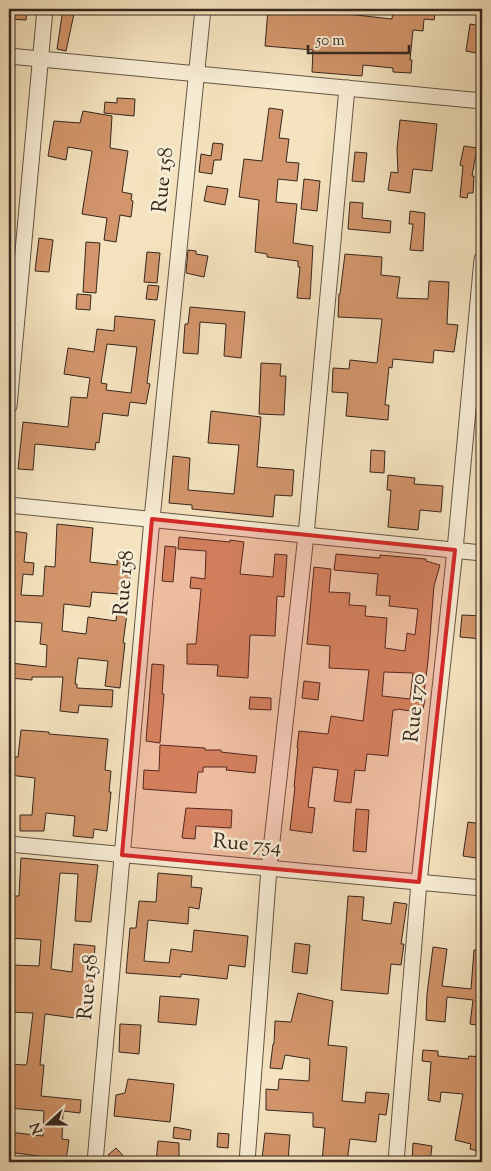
<svg xmlns="http://www.w3.org/2000/svg" width="491" height="1171" viewBox="0 0 491 1171" font-family="'Sorts Mill Goudy',serif">
  <style>
    .building { fill: #d3956b; stroke: #35271e; fill-rule: evenodd }
    .lines { fill: none; stroke-linecap: round; stroke-linejoin: round }
    .minor-casing { stroke: #655646; stroke-width: 17 }
    .minor { stroke: #f8edd5; stroke-width: 15 }
    .marked { fill: #d62828; fill-opacity: 0.2; stroke: #d62828; stroke-width: 4; stroke-linejoin: round }
    .labels { text-anchor: middle; dominant-baseline: central; stroke-width: 5; stroke-linejoin: round; paint-order: stroke }
    .street-label { font-size: 21px; fill: #35271e; stroke: #f8edd5 }
  </style>
  <rect width="100%" height="100%" fill="#f4e3be"/>
  <filter id="stains"><feTurbulence type="fractalNoise" baseFrequency=".004" numOctaves="4"/><feColorMatrix values="0 0 0 0 .2 0 0 0 0 .09 0 0 0 0 .02 0 0 0 .5 -.17"/></filter>
  <radialGradient id="worn" r=".72"><stop offset=".6" stop-color="#630" stop-opacity="0"/><stop offset="1" stop-color="#630" stop-opacity=".3"/></radialGradient>
  <g class="building">
    <polygon points="9,9 27,9 26,20 9,19"/>
    <polygon points="63,9 75,9 66,51 57,49"/>
    <polygon points="268,9 293,10 293,9 339,9 338,13 392,19 393,9 436,9 434,20 424,19 423,31 413,30 410,60 412,60 411,73 393,72 393,68 363,65 362,76 312,72 313,50 265,46"/>
    <polygon points="470,24 482,26 482,54 466,51"/>
    <polygon points="117,98 135,99 134,116 104,113 105,102 117,103"/>
    <polygon points="269,108 283,110 279,138 289,139 286,162 299,163 297,181 278,179 276,202 297,204 293,243 313,246 310,299 297,298 300,267 298,267 298,261 267,257 267,254 255,252 259,200 239,197 244,159 262,161"/>
    <polygon points="83,111 112,116 110,148 128,151 122,192 132,194 131,200 133,201 131,217 120,215 116,242 104,240 107,218 82,214 92,151 68,147 66,160 48,156 54,121 80,123"/>
    <polygon points="400,120 437,124 432,171 413,169 410,193 388,190 391,172 398,173 397,149"/>
    <polygon points="213,143 223,144 221,160 214,160 212,174 199,172 201,154 211,156"/>
    <polygon points="464,146 477,148 472,176 474,176 473,193 468,193 467,198 460,197 463,166 460,165"/>
    <polygon points="355,152 367,153 364,182 352,181"/>
    <polygon points="304,179 320,181 317,211 301,209"/>
    <polygon points="207,186 228,189 225,205 204,201"/>
    <polygon points="350,202 363,203 362,218 391,221 390,233 348,229"/>
    <polygon points="410,211 425,213 423,251 410,250 413,224 409,224"/>
    <polygon points="39,238 53,240 49,272 35,271"/>
    <polygon points="86,242 100,243 96,293 83,292"/>
    <polygon points="188,250 196,251 196,254 208,256 204,277 186,273"/>
    <polygon points="147,252 160,253 157,283 144,282"/>
    <polygon points="345,254 382,257 381,275 400,277 397,298 428,299 429,281 449,282 447,324 458,325 454,352 434,350 433,363 393,359 392,368 389,367 385,405 389,405 388,420 346,416 348,393 332,392 333,368 349,369 350,360 377,363 382,319 338,317 339,294 340,294"/>
    <polygon points="148,285 159,286 157,300 146,299"/>
    <polygon points="77,294 91,295 90,310 76,309"/>
    <polygon points="190,307 245,312 241,358 224,356 226,324 200,322 198,354 183,353 185,324 188,324"/>
    <path d="M115,316l40,4 -8,63 3,1 -4,20 -16,-2 -2,14 -25,-3 -4,30 -3,-1 -1,8 -60,-6 -2,26 -15,-1 5,-47 45,5 3,-30 16,1 3,-20 -26,-4 4,-26 26,4 3,-23 17,2zM107,344l30,3 -6,46 -25,-3 1,-6 -6,-1z"/>
    <polygon points="261,363 281,364 280,376 286,376 284,415 259,414"/>
    <polygon points="211,411 261,417 257,467 294,470 292,496 275,495 273,517 192,509 192,505 169,503 173,456 190,458 188,490 234,494 239,445 208,443"/>
    <polygon points="371,450 385,451 384,473 370,472"/>
    <polygon points="388,475 415,478 414,484 443,486 441,512 420,510 418,530 388,527 391,490 387,490"/>
    <path d="M57,524l36,4 -3,34 27,3v-5l14,1 -3,45 -5,37h2l-5,45 -15,-2 3,-25 -30,-3 -3,26h2v4l36,2 -1,17 -33,-2 -1,8 -18,-2 3,-34h-31v3l-22,-2 1,-15 35,4 1,-22 -7,-1 2,-21 -33,-2v-53l3,-37 15,2 -3,29 10,1 -1,12 -10,-1 -2,21 22,1 2,-30 10,1zM92,592l27,2 -3,27 -28,-4 -2,17 -24,-3 2,-27 26,3z"/>
    <polygon points="179,537 230,542 230,540 244,542 240,574 273,577 275,554 287,555 284,597 277,596 275,636 250,635 248,678 217,676 218,665 187,664 187,644 196,644 201,589 190,588 191,577 205,579 206,551 178,549"/>
    <polygon points="165,546 176,547 173,582 162,581"/>
    <path d="M336,554l44,4v-3l46,4v2l14,4 -6,21 -6,75 -5,39h2l-3,13 -24,-4 -1,1h-4l-5,46 -21,-2 -2,17 -10,-1 -4,33 -17,-2 4,-31 -25,-3 -5,40 7,1 -3,25 -22,-3 5,-43h-1l4,-39h-1l2,-17 29,3 3,-18 32,5 6,-51 -40,-2 1,-22 -23,-2 7,-77 17,2 -2,23 21,1 -1,12 17,1 -1,10 22,2 -2,30 20,3 2,-18 8,2 3,-26 -29,-3 1,-10 -14,-1 2,-21 -44,-4zM384,672l29,1 -3,26 -28,-3z"/>
    <polygon points="462,615 482,616 482,639 460,637"/>
    <polygon points="152,664 164,665 162,694 164,694 160,743 146,741"/>
    <polygon points="304,681 320,683 318,700 302,698"/>
    <polygon points="250,697 271,698 271,710 249,709"/>
    <polygon points="21,730 49,732 49,734 108,739 105,770 111,771 109,792 111,792 107,831 94,829 93,838 73,836 75,816 46,813 44,831 20,831 20,815 32,815 35,778 9,775 10,757 18,757"/>
    <polygon points="160,745 205,748 205,750 221,750 221,752 257,756 255,773 226,770 227,767 203,767 203,772 198,772 196,793 143,789 144,770 159,771"/>
    <polygon points="186,808 232,810 231,828 196,826 195,839 182,838"/>
    <polygon points="356,809 369,810 366,852 353,851"/>
    <polygon points="468,822 482,824 482,859 463,856"/>
    <polygon points="21,858 98,865 91,922 75,921 78,874 60,873 51,969 72,972 74,944 95,946 90,1020 45,1014 40,1065 44,1065 41,1096 81,1100 80,1113 63,1111 62,1139 69,1140 66,1160 9,1152 9,1132 43,1136 44,1111 9,1108 9,1064 26,1065 27,1063 33,1013 9,1012 13,965 39,966 41,940 9,938 9,896 19,896"/>
    <polygon points="158,873 192,876 191,887 202,888 199,909 189,907 188,924 148,920 144,961 169,963 171,949 192,952 194,930 248,936 245,967 229,965 227,979 181,974 181,977 126,973 130,928 136,928 139,901 156,902"/>
    <polygon points="348,896 364,897 362,920 391,924 394,902 407,904 401,944 404,944 401,965 391,964 388,994 341,990"/>
    <polygon points="295,943 310,945 307,974 292,972"/>
    <polygon points="433,947 447,949 442,986 471,989 474,950 482,950 482,1026 470,1024 473,1000 447,997 445,1022 426,1020 427,994"/>
    <polygon points="298,993 333,1001 328,1045 347,1047 342,1101 365,1103 366,1092 389,1094 386,1115 379,1114 376,1142 350,1139 347,1162 322,1162 325,1128 313,1127 313,1113 266,1110 266,1089 278,1090 279,1079 309,1081 310,1059 285,1055 282,1069 270,1068 273,1044 274,1044 275,1021 291,1022"/>
    <polygon points="160,996 199,999 196,1025 158,1022"/>
    <polygon points="120,1024 141,1025 139,1054 119,1052"/>
    <polygon points="423,1050 438,1051 438,1056 468,1059 469,1056 482,1057 481,1071 482,1071 482,1152 470,1149 471,1144 455,1140 463,1094 441,1092 440,1102 428,1100 431,1062 422,1061"/>
    <polygon points="128,1079 174,1084 170,1122 114,1116 116,1095 125,1093"/>
    <polygon points="174,1127 191,1130 190,1140 173,1138"/>
    <polygon points="218,1133 229,1134 228,1148 217,1147"/>
    <polygon points="265,1133 290,1135 288,1162 262,1159"/>
    <polygon points="158,1141 179,1143 179,1159 168,1158 167,1162 156,1162"/>
    <polygon points="413,1143 432,1146 430,1162 412,1162"/>
    <polygon points="116,1148 129,1162 115,1162 108,1155"/>
  </g>
  <g class="lines">
    <defs>
      <g id="minor">
        <polyline points="9,56 482,101"/>
        <polyline points="9,406 45,9"/>
        <polyline points="9,505 482,553"/>
        <polyline points="9,844 482,888"/>
        <polyline points="95,1162 152,519 203,9"/>
        <polyline points="247,1162 269,868 306,535 347,88"/>
        <polyline points="396,1162 419,882 455,550 482,259"/>
      </g>
    </defs>
    <use href="#minor" class="minor-casing"/>
    <use href="#minor" class="minor"/>
  </g>
  <path class="marked" d="M152,519l303,31 -36,332 -297,-27z"/>
  <g class="labels">
    <g class="street-label">
      <text transform="translate(164 180) rotate(-84)">Rue 158</text>
      <text transform="translate(125 583) rotate(-85)">Rue 158</text>
      <text transform="translate(416 708) rotate(-84)">Rue 170</text>
      <text transform="translate(247 845) rotate(5)">Rue 754</text>
      <text transform="translate(89 987) rotate(-85)">Rue 158</text>
    </g>
  </g>
  <rect width="491" height="1171" fill="none" stroke="#f4e3be" stroke-width="30"/>
  <rect x="10" y="10" width="471" height="1151" fill="none" stroke="#35271e" stroke-width="2.5"/>
  <rect x="15" y="15" width="461" height="1141" fill="none" stroke="#35271e"/>
  <g transform="translate(48 1124) rotate(249)" stroke="#f8edd5" stroke-width="4" paint-order="stroke">
  <path d="M0-4L9 19L0 12L-9 19Z" fill="#35271e"/>
  <text y="-8" font-size="14" font-weight="bold" text-anchor="middle" fill="#35271e">N</text>
  </g>
  <path d="M308 45v8h101v-8" fill="none" stroke="#35271e" stroke-width="2.5"/>
  <text x="316" y="45" font-size="15" fill="#35271e" stroke="#f8edd5" stroke-width="4" paint-order="stroke">50 m</text>
  <rect width="100%" height="100%" filter="url(#stains)"/>
  <rect width="100%" height="100%" fill="url(#worn)"/>
</svg>
